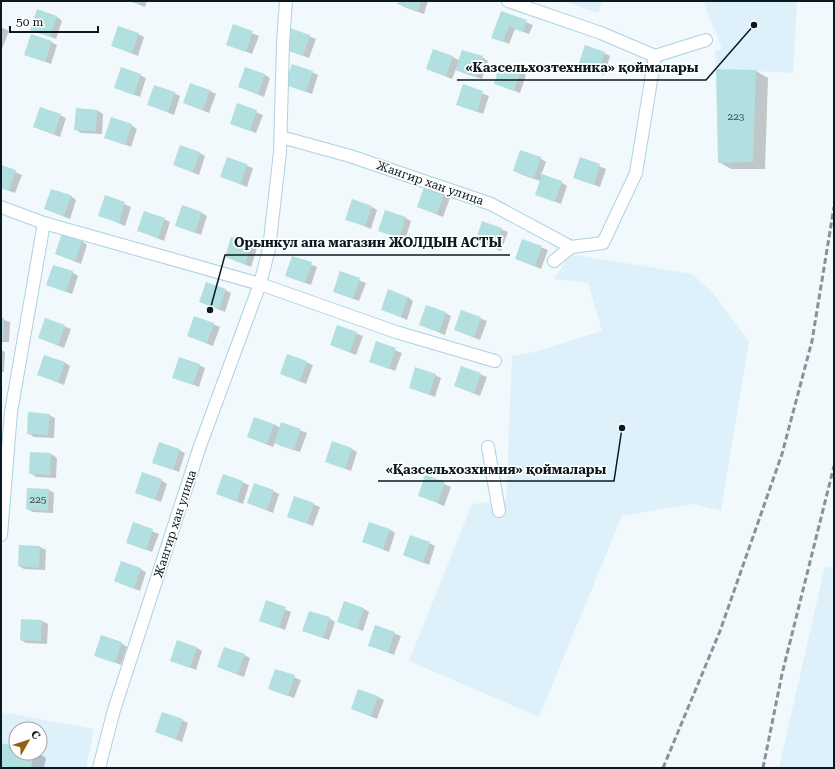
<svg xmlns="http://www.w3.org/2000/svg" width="835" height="769" viewBox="0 0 835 769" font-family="'Roboto Serif',serif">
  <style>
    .built { fill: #def1fa; fill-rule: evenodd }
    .shadow { fill: #0003 }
    .building { fill: #b2e0e0 }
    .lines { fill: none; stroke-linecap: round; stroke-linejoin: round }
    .street-casing { stroke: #abd2e4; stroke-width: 14 }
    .street { stroke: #fff; stroke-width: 12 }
    .rail { stroke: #889398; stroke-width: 3; stroke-dasharray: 6 3; stroke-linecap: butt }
    .labels { text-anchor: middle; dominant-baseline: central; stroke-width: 3.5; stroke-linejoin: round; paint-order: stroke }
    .number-label { font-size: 10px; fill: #354c50 }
    .street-label { font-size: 12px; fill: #0b1a20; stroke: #fff }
    .leader { fill: none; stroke: #0b1a20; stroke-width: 1.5 }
    .callout-dot { fill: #0b1a20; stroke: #fff; stroke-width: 1.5 }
    .callout-label { font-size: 13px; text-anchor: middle; font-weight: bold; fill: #0b1a20; stroke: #fff; stroke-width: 3.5; stroke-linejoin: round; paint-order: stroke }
  </style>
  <rect width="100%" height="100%" fill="#f1f9fc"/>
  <g class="built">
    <polygon points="562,1 602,1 598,13"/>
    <polygon points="703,1 797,1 793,73 716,69 715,51 722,49"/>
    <polygon points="570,254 692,274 712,292 749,342 721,511 694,504 622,516 539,717 409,661 472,504 506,500 512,356 534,352 602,331 588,283 554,279"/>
    <polygon points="825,566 834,568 834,768 779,768"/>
    <path d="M1,712l93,17 -8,39h-85zM16,729h24v24h-24z"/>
  </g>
  <g class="shadow">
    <polygon points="129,1 147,1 145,7"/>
    <polygon points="400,1 428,1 424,14 404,7 399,4"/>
    <polygon points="502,12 533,25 529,34 515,29 509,44 493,37"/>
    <polygon points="57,17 62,21 56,39 31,29"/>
    <polygon points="233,26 259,36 252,54 227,44"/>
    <polygon points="1,27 9,31 2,49 1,49"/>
    <polygon points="291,29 316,39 309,58 290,51"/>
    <polygon points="138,34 144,37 138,56 113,46"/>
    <polygon points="51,42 57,45 51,64 26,54"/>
    <polygon points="434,50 453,57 460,61 482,57 488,61 482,79 463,73 456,69 452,79 427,69"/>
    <polygon points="604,53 610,56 604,75 579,65"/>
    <polygon points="717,70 756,71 768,78 765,169 731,169 719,162"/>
    <polygon points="520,71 526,75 520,93 495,83"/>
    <polygon points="312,72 318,75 312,94 286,84"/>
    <polygon points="140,75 146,78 140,97 115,87"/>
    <polygon points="265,75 270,78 264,97 239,87"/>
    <polygon points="464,86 489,96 483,114 457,104"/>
    <polygon points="210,91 216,94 209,113 184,103"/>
    <polygon points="174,93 180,96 174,115 149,105"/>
    <polygon points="238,105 263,115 256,133 231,123"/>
    <polygon points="77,109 97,110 103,114 102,134 81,133 75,129"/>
    <polygon points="60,115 66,118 60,137 34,127"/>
    <polygon points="131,125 137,129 131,147 106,137"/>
    <polygon points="200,153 205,156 199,175 174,165"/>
    <polygon points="228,158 253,168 247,187 222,177"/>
    <polygon points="540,158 546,162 541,175 561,182 567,186 561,204 536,194 540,181 520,174 514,170"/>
    <polygon points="581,159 606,169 600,187 574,177"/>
    <polygon points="1,166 22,175 15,193 1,188"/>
    <polygon points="444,195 450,198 443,217 418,207"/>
    <polygon points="71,196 76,200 70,219 45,209"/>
    <polygon points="106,197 131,207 125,226 100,215"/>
    <polygon points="372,207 377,210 371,229 346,219"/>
    <polygon points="202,213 207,216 201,235 176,225"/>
    <polygon points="405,218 411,221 405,240 379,230"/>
    <polygon points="164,219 170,222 164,241 139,231"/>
    <polygon points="483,222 508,232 501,251 476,241"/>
    <polygon points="523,240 548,250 541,269 516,259"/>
    <polygon points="82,241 87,245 81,264 56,254"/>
    <polygon points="251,245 257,248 251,267 226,257"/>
    <polygon points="292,257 317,267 311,285 286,276"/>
    <polygon points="72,272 78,276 72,294 47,285"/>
    <polygon points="340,273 366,283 359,301 334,291"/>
    <polygon points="225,290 231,293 225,312 200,302"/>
    <polygon points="408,297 413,301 407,320 382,309"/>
    <polygon points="462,311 487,321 480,340 455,330"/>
    <polygon points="446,313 451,316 445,335 420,325"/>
    <polygon points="195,317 220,327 213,346 188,336"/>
    <polygon points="1,319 10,322 9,342 1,342"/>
    <polygon points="46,319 71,329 64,348 39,338"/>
    <polygon points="338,326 363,336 356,355 331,345"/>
    <polygon points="377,343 402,353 395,371 370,361"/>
    <polygon points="1,350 5,352 4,372 1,372"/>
    <polygon points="288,355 313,365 306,384 281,374"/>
    <polygon points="64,362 70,366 64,385 39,375"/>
    <polygon points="199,365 205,368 199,387 174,377"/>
    <polygon points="462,367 487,377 480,396 455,386"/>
    <polygon points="435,375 441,378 435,397 410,387"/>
    <polygon points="49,415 55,418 54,438 34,437 28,433"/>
    <polygon points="281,423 307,433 300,452 281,446 275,442 273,447 248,437 274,424 280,428"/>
    <polygon points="352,449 357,452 351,471 326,461"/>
    <polygon points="179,450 185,453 179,472 154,462"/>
    <polygon points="31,453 51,454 57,458 56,478 36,477 30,473"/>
    <polygon points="224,475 249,485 243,504 217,494"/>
    <polygon points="426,477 451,487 444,506 419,495"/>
    <polygon points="161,480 167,484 161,502 136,492"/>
    <polygon points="49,490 54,493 53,513 33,512 27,509"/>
    <polygon points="273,491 279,494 273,513 248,503"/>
    <polygon points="295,497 320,507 313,526 288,516"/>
    <polygon points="134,524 159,534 152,552 127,542"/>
    <polygon points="389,529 395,533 389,552 364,542"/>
    <polygon points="429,543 435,546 429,565 404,555"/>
    <polygon points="20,546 40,547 46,550 45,570 24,569 19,566"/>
    <polygon points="140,569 146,572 140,591 115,581"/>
    <polygon points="266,602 291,612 285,630 260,620"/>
    <polygon points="364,609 369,612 363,631 338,621"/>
    <polygon points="329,618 335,622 329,640 303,631"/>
    <polygon points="22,620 42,621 48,624 47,644 26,643 21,640"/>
    <polygon points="375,626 401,636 394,655 369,645"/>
    <polygon points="121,643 127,647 121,665 96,655"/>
    <polygon points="197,648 202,651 196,670 171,660"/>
    <polygon points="244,655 250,658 244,677 218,667"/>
    <polygon points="276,670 301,680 294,698 269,689"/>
    <polygon points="378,697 384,700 377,719 352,709"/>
    <polygon points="182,720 188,723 182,742 156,732"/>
    <polygon points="1,744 16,747 16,753 38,753 46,758 44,768 1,768"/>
  </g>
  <g class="building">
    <polygon points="131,1 140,1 139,4"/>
    <polygon points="399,1 421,1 418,11 397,4"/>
    <polygon points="37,9 57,16 50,37 30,30"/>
    <polygon points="501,11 527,20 523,32 509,26 503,42 491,38"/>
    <polygon points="233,24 253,31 246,52 226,45"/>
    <polygon points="118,26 139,33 132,53 111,46"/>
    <polygon points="290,28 310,35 303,56 283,49"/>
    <polygon points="31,34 52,41 45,62 24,55"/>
    <polygon points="585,45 605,52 598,73 578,66"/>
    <polygon points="433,49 453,56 446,76 426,69"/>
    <polygon points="462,50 483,56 476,77 455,70"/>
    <polygon points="500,63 521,70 514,91 494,84"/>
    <polygon points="292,64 313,71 306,92 285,85"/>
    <polygon points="121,67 141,74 134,95 114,88"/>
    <polygon points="245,67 265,74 258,94 238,87"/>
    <polygon points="716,69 756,70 753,162 718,163"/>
    <polygon points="190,83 210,90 203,110 183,103"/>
    <polygon points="463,84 483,91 477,112 456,105"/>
    <polygon points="154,85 175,92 168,112 147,105"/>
    <polygon points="237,103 257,110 250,131 230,124"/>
    <polygon points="40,107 61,114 54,134 33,127"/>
    <polygon points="76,108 97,110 96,131 74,130"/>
    <polygon points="111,117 132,124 125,145 104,138"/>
    <polygon points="180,145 200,152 193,172 173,165"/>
    <polygon points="520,150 541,157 534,178 513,171"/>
    <polygon points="227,157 247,164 241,184 220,177"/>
    <polygon points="580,157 600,164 594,185 573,178"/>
    <polygon points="1,165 16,170 9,191 1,188"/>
    <polygon points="542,174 562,181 555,202 535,195"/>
    <polygon points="424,187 444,194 437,214 417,207"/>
    <polygon points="51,189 71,195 64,216 44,209"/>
    <polygon points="105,195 125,202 119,223 98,216"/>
    <polygon points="352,199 372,206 365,226 345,220"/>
    <polygon points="182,205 202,212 195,233 175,226"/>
    <polygon points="385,210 406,217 399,238 378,231"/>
    <polygon points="144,211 165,218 158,238 137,231"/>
    <polygon points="482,221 502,228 495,249 475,242"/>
    <polygon points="62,233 82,241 75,261 55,254"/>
    <polygon points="231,237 252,244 245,264 225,257"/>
    <polygon points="522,239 542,246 535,266 515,259"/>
    <polygon points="292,256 312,262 305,283 285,276"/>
    <polygon points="53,265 73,271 66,292 46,285"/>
    <polygon points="340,271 360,278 353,299 333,292"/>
    <polygon points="206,282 226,289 219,309 199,302"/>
    <polygon points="388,289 408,297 401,317 381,310"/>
    <polygon points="426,305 446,312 439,332 419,325"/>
    <polygon points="461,310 481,317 474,337 454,330"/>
    <polygon points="194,316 214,323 207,343 187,336"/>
    <polygon points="1,318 4,318 3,340 1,339"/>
    <polygon points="45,318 65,325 58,345 38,338"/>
    <polygon points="337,325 357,332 350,352 330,345"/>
    <polygon points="376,341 396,348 389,369 369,362"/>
    <polygon points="287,354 307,361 300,381 280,374"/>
    <polygon points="44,355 65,362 58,382 37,375"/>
    <polygon points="179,357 200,364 193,385 172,378"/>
    <polygon points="461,366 481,373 474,393 454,386"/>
    <polygon points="415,367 436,374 429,395 409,388"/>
    <polygon points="28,412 50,414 48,435 27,434"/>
    <polygon points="254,417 274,424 267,444 247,437"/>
    <polygon points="281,422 301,429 294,450 274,443"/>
    <polygon points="332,441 352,448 345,469 325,462"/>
    <polygon points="159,442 180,449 173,470 152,463"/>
    <polygon points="30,452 51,453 50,475 29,474"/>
    <polygon points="142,472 162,479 155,500 135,493"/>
    <polygon points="223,474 243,481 237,501 216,494"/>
    <polygon points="425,475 445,482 438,503 418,496"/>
    <polygon points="254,483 274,490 267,510 247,503"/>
    <polygon points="27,488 49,489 48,511 26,509"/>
    <polygon points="294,496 314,503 307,524 287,517"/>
    <polygon points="133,522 153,529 146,550 126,543"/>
    <polygon points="369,522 390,529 383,549 362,542"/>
    <polygon points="410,535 430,542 423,563 403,555"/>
    <polygon points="19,545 40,546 39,568 18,566"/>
    <polygon points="121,561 141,568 134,589 114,581"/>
    <polygon points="266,600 286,607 279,628 259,621"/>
    <polygon points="344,601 364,608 357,629 337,622"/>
    <polygon points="309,611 330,617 323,638 302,631"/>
    <polygon points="21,619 42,620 41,641 20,640"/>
    <polygon points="375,625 395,632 388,652 368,646"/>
    <polygon points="101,635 122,642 115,663 94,656"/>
    <polygon points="177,640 197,647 190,668 170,661"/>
    <polygon points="224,647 245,654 238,674 217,667"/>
    <polygon points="275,669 295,675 288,696 268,689"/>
    <polygon points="358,689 378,696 371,716 351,709"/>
    <polygon points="162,712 183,719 176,739 155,732"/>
    <polygon points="1,743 16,746 16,753 34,753 31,768 1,768"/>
  </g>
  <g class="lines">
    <defs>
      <g id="street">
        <polyline points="508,1 601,33 655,56 706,40"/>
        <polyline points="281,137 350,156 491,204 571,247"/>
        <polyline points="1,207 44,223 260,284 396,332 495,361"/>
        <polyline points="554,261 571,247 603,243 636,173 655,56"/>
        <polyline points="488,447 499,511"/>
        <polyline points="1,535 11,412 44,223"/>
        <polyline points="99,768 114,710 200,446 260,284 269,249 280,152 283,43 286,1"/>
      </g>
    </defs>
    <use href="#street" class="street-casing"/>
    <use href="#street" class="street"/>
    <g class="rail">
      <polyline points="663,768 720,631 782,454 812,341 834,207"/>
      <polyline points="763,768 782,674 834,466"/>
    </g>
  </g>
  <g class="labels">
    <g class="number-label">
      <text x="736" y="116">223</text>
      <text x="38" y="499">225</text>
    </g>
    <g class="street-label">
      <text transform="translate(430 183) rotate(19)">Жангир хан улица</text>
      <text transform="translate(175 524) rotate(-72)">Жангир хан улица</text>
    </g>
  </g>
  <path class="leader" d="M754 25L706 80H457M210 310L225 255H510M622 428L614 481H378"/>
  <g class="callout-dot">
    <circle cx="754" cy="25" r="4"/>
    <circle cx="210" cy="310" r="4"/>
    <circle cx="622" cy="428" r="4"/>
  </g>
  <g class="callout-label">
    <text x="582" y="72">«Казсельхозтехника» қоймалары</text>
    <text x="368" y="247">Орынкул апа магазин ЖОЛДЫН АСТЫ</text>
    <text x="496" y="474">«Қазсельхозхимия» қоймалары</text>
  </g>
  <rect width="835" height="769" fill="none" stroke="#0b1a20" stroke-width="4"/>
  <g transform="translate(28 741) rotate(51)"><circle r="19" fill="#ffffff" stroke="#9da3a6"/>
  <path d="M0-3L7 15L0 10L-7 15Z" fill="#926210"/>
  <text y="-6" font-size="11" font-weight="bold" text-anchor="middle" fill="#0b1a20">С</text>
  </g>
  <path d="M10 26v6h88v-6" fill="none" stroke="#0b1a20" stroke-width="2"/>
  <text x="16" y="26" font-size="12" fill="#0b1a20" stroke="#ffffff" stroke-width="3" paint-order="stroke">50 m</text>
</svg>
